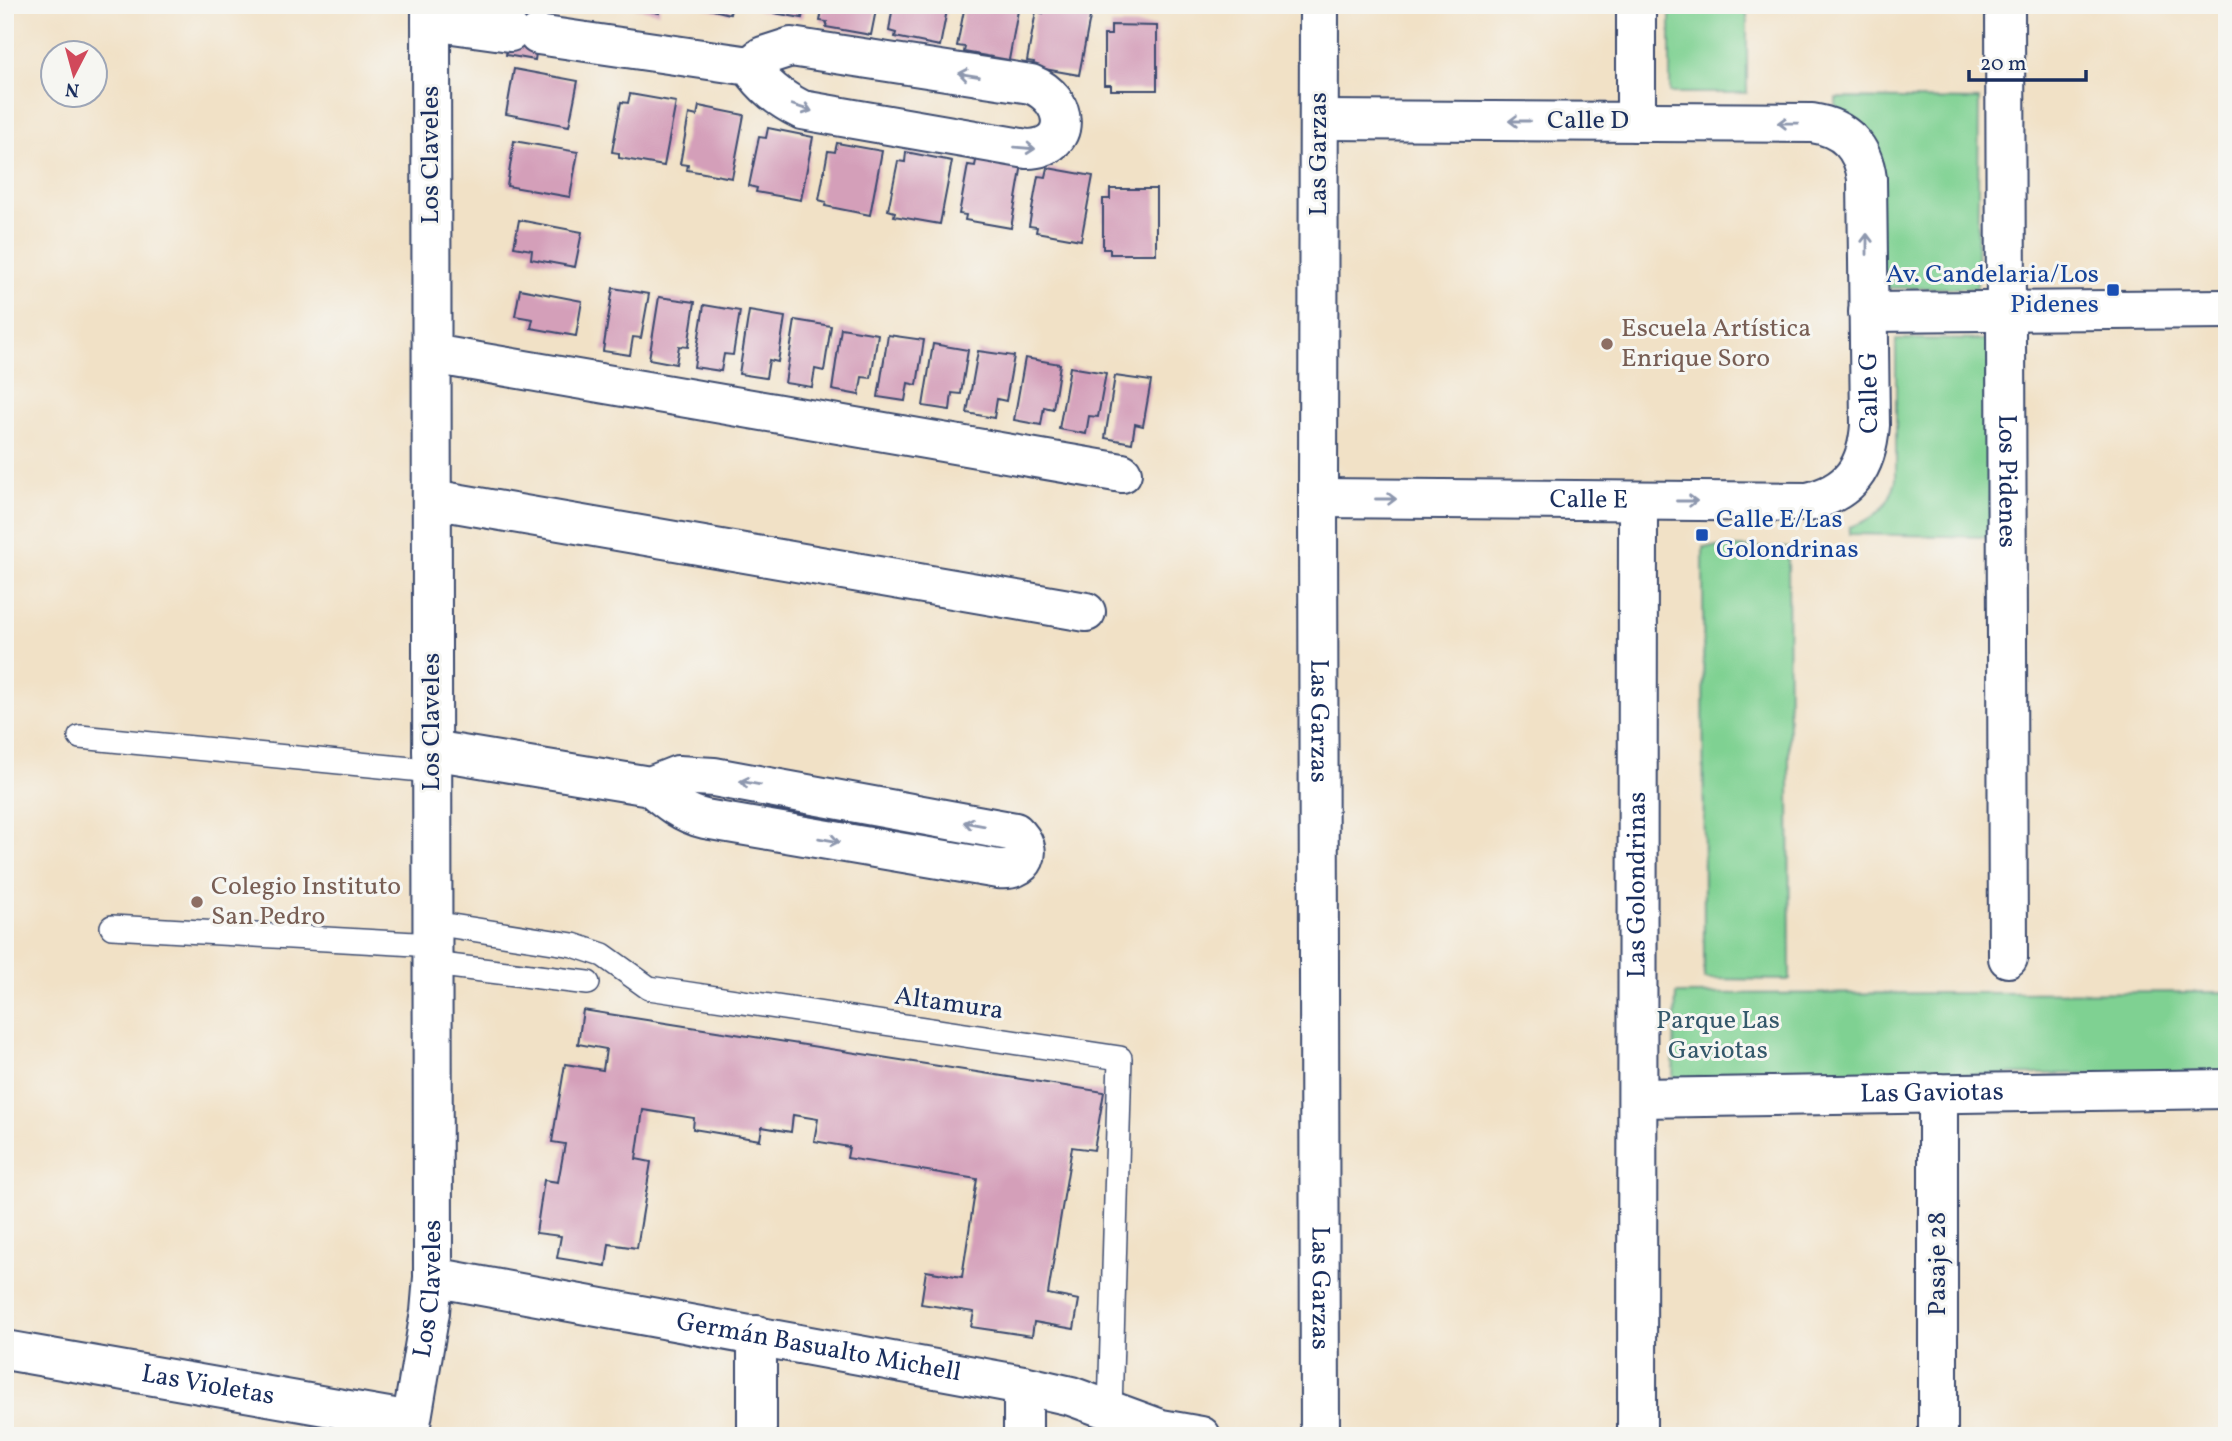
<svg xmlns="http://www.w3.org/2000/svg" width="2232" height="1441" viewBox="0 0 2232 1441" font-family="Vollkorn,serif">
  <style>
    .green { fill: #7fd192; stroke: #4d8078; stroke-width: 2 }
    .building { fill: #d49fb9 }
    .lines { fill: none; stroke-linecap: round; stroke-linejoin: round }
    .service-casing { stroke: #3b4a6e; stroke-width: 26 }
    .minor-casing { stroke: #3b4a6e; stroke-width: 42 }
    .tertiary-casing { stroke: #3b4a6e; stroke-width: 42 }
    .service { stroke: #fff; stroke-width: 23 }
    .minor { stroke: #fff; stroke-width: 38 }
    .tertiary { stroke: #fff; stroke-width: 38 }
    .oneway { stroke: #8d97ae }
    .transit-dot { fill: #1a4fb4; stroke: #f6f6f2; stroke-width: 2.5 }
    .education-dot { fill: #8d6e63; stroke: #f6f6f2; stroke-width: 2.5 }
    .labels { text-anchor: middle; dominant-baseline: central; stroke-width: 6; stroke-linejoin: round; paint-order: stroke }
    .street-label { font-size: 26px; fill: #1b2f5e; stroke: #f6f6f2 }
    .transit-label { font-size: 26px; fill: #164399; stroke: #f6f6f2; text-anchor: end }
    .education-label { font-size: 26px; fill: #785e54; stroke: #f6f6f2; text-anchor: start }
    .park-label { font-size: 26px; fill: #34586b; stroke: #f6f6f2 }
  </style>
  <rect width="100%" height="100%" fill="#f6f6f2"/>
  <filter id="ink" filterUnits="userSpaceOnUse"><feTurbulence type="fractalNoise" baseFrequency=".0143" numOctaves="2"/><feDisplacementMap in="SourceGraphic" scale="14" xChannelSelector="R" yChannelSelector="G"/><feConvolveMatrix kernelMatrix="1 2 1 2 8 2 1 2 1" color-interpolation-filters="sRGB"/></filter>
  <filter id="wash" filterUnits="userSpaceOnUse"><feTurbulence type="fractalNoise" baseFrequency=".00686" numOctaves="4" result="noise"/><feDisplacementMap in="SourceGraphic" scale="28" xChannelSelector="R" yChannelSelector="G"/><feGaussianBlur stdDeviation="1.57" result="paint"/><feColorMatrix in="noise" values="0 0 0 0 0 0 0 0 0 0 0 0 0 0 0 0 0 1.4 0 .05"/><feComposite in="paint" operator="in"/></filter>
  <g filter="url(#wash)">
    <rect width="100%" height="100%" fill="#f1e1c6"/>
    <g class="green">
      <rect x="1670" y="5" width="77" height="88"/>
      <polygon points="1836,98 1979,100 1977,288 1883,288 1843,114 1836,109"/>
      <path d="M1896,339l93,1 2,197 -142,-3v-7c26,-7 41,-21 47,-48z"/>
      <polygon points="1703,547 1788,548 1790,980 1704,979"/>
      <polygon points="2227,992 2227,1072 1673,1078 1676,994"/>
    </g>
    <g id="blocks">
      <g class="building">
        <polygon points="514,5 543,5 535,60 506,55"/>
        <polygon points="623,5 660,5 659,13"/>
        <polygon points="692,5 732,5 730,14"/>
        <polygon points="758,5 804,5 802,18 757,10"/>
        <polygon points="823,5 877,5 871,35 826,27 827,22 820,21"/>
        <polygon points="893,5 948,5 940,46 895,37 896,33 889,31"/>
        <polygon points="965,5 1019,5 1009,60 964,52 965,47 957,46"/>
        <polygon points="1045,5 1058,5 1091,12 1079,75 1033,67 1034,62 1027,61 1036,11 1043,13"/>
        <polygon points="1111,25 1157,26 1157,90 1111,90 1111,85 1104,85 1104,35 1111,35"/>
        <polygon points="514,69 578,81 569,126 506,114"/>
        <polygon points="630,94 676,102 664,166 619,158 619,153 612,152 621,102 628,103"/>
        <polygon points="699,106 744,115 732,178 687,170 688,165 680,164 689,114 697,116"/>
        <polygon points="768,128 813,137 801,200 756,192 757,188 749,186 759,137 766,138"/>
        <polygon points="514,141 578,152 570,197 507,186"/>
        <polygon points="837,143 882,151 870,215 825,206 826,202 819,200 828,151 835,152"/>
        <polygon points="906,152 952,161 940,224 894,216 895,212 888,210 898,161 905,162"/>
        <polygon points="977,156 1022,164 1011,228 965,220 966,215 959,214 968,165 975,166"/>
        <polygon points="1048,168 1093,176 1081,240 1036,232 1037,227 1029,226 1038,176 1046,177"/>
        <polygon points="1110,189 1156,189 1156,254 1110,254 1110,249 1103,249 1103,199 1110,199"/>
        <polygon points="519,220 582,232 575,267 531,259 532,250 514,247"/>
        <polygon points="613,288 649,294 641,338 633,337 630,355 603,351"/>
        <polygon points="520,289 582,301 576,336 531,328 533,319 515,316"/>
        <polygon points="659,297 695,302 688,347 679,346 676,364 649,359"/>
        <polygon points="704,305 740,311 733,355 724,354 721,371 694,367"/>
        <polygon points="749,311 785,317 778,362 769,360 766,378 739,374"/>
        <polygon points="795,320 831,326 824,371 815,369 812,387 785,383"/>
        <polygon points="841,328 878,334 871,378 862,377 859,395 832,390"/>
        <polygon points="888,335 924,340 917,385 908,383 905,401 878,397"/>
        <polygon points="933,344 968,350 961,394 952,393 950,410 923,406"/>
        <polygon points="978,351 1014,356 1006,401 997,399 994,418 967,413"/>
        <polygon points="1025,358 1060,364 1053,409 1044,407 1041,425 1014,420"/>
        <polygon points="1070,367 1106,373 1098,417 1089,416 1086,434 1059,429"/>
        <polygon points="1115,376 1151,381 1143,426 1135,424 1132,443 1105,438"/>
        <polygon points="583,1010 1104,1092 1094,1150 1072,1147 1048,1294 1079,1300 1074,1329 1034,1322 1032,1336 971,1327 974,1312 921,1304 926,1271 962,1277 977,1179 847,1158 849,1147 814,1141 818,1119 793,1115 791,1132 762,1127 760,1140 693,1129 694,1118 643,1110 636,1159 651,1162 637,1248 609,1244 606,1266 557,1258 561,1236 536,1233 544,1180 558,1182 565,1144 552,1142 565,1064 603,1070 606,1049 578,1044"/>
      </g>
    </g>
  </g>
  <g filter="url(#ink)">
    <use href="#blocks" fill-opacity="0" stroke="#3b4a6e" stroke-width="2"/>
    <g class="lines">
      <defs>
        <g id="service">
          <polyline points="80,737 432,771"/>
          <polyline points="433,923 573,945 603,955 649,988 1120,1058 1110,1411"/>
          <polyline points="112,927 433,945"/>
          <polyline points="433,964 588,983"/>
        </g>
        <g id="minor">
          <path id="s1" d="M1319,5l-1,493 2,938"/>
          <polyline points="1636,5 1636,122"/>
          <path id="s2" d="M2005,5l3,953"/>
          <polyline points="431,21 510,32"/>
          <path d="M538,35l212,31 13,-10 28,-9 240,37c39,16 42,64 -4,65l-225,-39c-22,-11 -38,-23 -52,-44"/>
          <polyline points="1868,312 2227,309"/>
          <polyline points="432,354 1122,473"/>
          <path id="s3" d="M1318,498l490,4c42,-10 59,-34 62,-77l-3,-246c-4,-32 -22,-51 -55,-56l-492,-3"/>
          <polyline points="432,499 1086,612"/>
          <path d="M432,750l218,36c16,14 33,28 55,33l293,50c28,3 37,-18 17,-37l-301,-55 -36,-2 -28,11"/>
          <polyline points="1938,1093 1938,1436"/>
          <path id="s4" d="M1638,1098l589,-9"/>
          <path id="s5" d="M433,1277l590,108 48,11 90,33 40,7"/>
          <polyline points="757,1335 757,1436"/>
          <polyline points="1023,1436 1023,1385"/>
          <path id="s6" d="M1637,1436l1,-935"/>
        </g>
        <g id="tertiary">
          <path id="s7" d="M5,1350l406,71"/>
          <path id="s8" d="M409,1436l21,-124 3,-35 -2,-1272"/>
        </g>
      </defs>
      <use href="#service" class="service-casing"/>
      <use href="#minor" class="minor-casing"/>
      <use href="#tertiary" class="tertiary-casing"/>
      <use href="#service" class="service"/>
      <use href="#minor" class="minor"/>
      <use href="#tertiary" class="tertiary"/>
    </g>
    <defs><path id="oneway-shaft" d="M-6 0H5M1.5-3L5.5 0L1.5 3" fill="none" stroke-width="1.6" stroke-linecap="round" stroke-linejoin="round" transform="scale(1.75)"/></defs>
    <g class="oneway">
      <use href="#oneway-shaft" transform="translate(969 75) rotate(-171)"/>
      <use href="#oneway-shaft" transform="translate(802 108) rotate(18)"/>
      <use href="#oneway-shaft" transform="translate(1519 121) rotate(-180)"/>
      <use href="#oneway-shaft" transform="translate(1788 123) rotate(-179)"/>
      <use href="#oneway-shaft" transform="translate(1025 148) rotate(5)"/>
      <use href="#oneway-shaft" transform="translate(1867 244) rotate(-90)"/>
      <use href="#oneway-shaft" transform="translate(1386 499)"/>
      <use href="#oneway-shaft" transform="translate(1687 501)"/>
      <use href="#oneway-shaft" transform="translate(750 783) rotate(-170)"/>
      <use href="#oneway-shaft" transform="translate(974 824) rotate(-170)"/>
      <use href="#oneway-shaft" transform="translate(829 840) rotate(10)"/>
    </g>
  </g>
  <g class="transit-dot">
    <rect x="2106" y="283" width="14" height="14" rx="3.5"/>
    <rect x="1695" y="528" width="14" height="14" rx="3.5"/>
  </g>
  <g class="education-dot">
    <circle cx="1607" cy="344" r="7"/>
    <circle cx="197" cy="902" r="7"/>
  </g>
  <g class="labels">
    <g class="street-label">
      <text x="1588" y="121">Calle D</text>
      <text transform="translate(1319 154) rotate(-90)">Las Garzas</text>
      <text transform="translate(431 155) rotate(-90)">Los Claveles</text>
      <text stroke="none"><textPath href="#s3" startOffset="630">Calle G</textPath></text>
      <text stroke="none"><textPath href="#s2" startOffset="476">Los Pidenes</textPath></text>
      <text stroke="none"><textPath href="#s3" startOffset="271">Calle E</textPath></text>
      <text stroke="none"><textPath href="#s1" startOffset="716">Las Garzas</textPath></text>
      <text transform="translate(432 722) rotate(-90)">Los Claveles</text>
      <text stroke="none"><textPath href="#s6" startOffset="551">Las Golondrinas</textPath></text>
      <text transform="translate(949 1004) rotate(8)">Altamura</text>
      <text stroke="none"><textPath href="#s4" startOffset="294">Las Gaviotas</textPath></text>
      <text transform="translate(1938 1264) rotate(-90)">Pasaje 28</text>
      <text stroke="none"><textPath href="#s1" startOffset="1283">Las Garzas</textPath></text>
      <text stroke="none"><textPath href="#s8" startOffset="149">Los Claveles</textPath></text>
      <text stroke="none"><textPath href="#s5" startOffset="392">Germán Basualto Michell</textPath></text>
      <text stroke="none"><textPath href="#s7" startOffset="206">Las Violetas</textPath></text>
    </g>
    <g class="transit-label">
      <text x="2099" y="275">Av. Candelaria/Los<tspan x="2099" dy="30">Pidenes</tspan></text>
      <text x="1716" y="520" text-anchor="start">Calle E/Las<tspan x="1716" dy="30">Golondrinas</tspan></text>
    </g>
    <g class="education-label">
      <text x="1621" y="329">Escuela Artística<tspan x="1621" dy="30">Enrique Soro</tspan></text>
      <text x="211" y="887">Colegio Instituto<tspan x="211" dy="30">San Pedro</tspan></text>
    </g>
    <g class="park-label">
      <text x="1718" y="1021">Parque Las<tspan x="1718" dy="30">Gaviotas</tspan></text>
    </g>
  </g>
  <rect width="2232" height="1441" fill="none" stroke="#f6f6f2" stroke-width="28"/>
  <g transform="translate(74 74) rotate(186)"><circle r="33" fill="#f6f6f2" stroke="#9ea6b7" stroke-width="2"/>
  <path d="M0-5L12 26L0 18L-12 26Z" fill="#d1495b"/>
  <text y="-10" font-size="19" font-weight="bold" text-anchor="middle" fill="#1b2f5e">N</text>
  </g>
  <path d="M1969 70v10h117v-10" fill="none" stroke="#1b2f5e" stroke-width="3.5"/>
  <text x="1980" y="70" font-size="21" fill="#1b2f5e" stroke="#f6f6f2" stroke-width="5" paint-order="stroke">20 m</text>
</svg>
